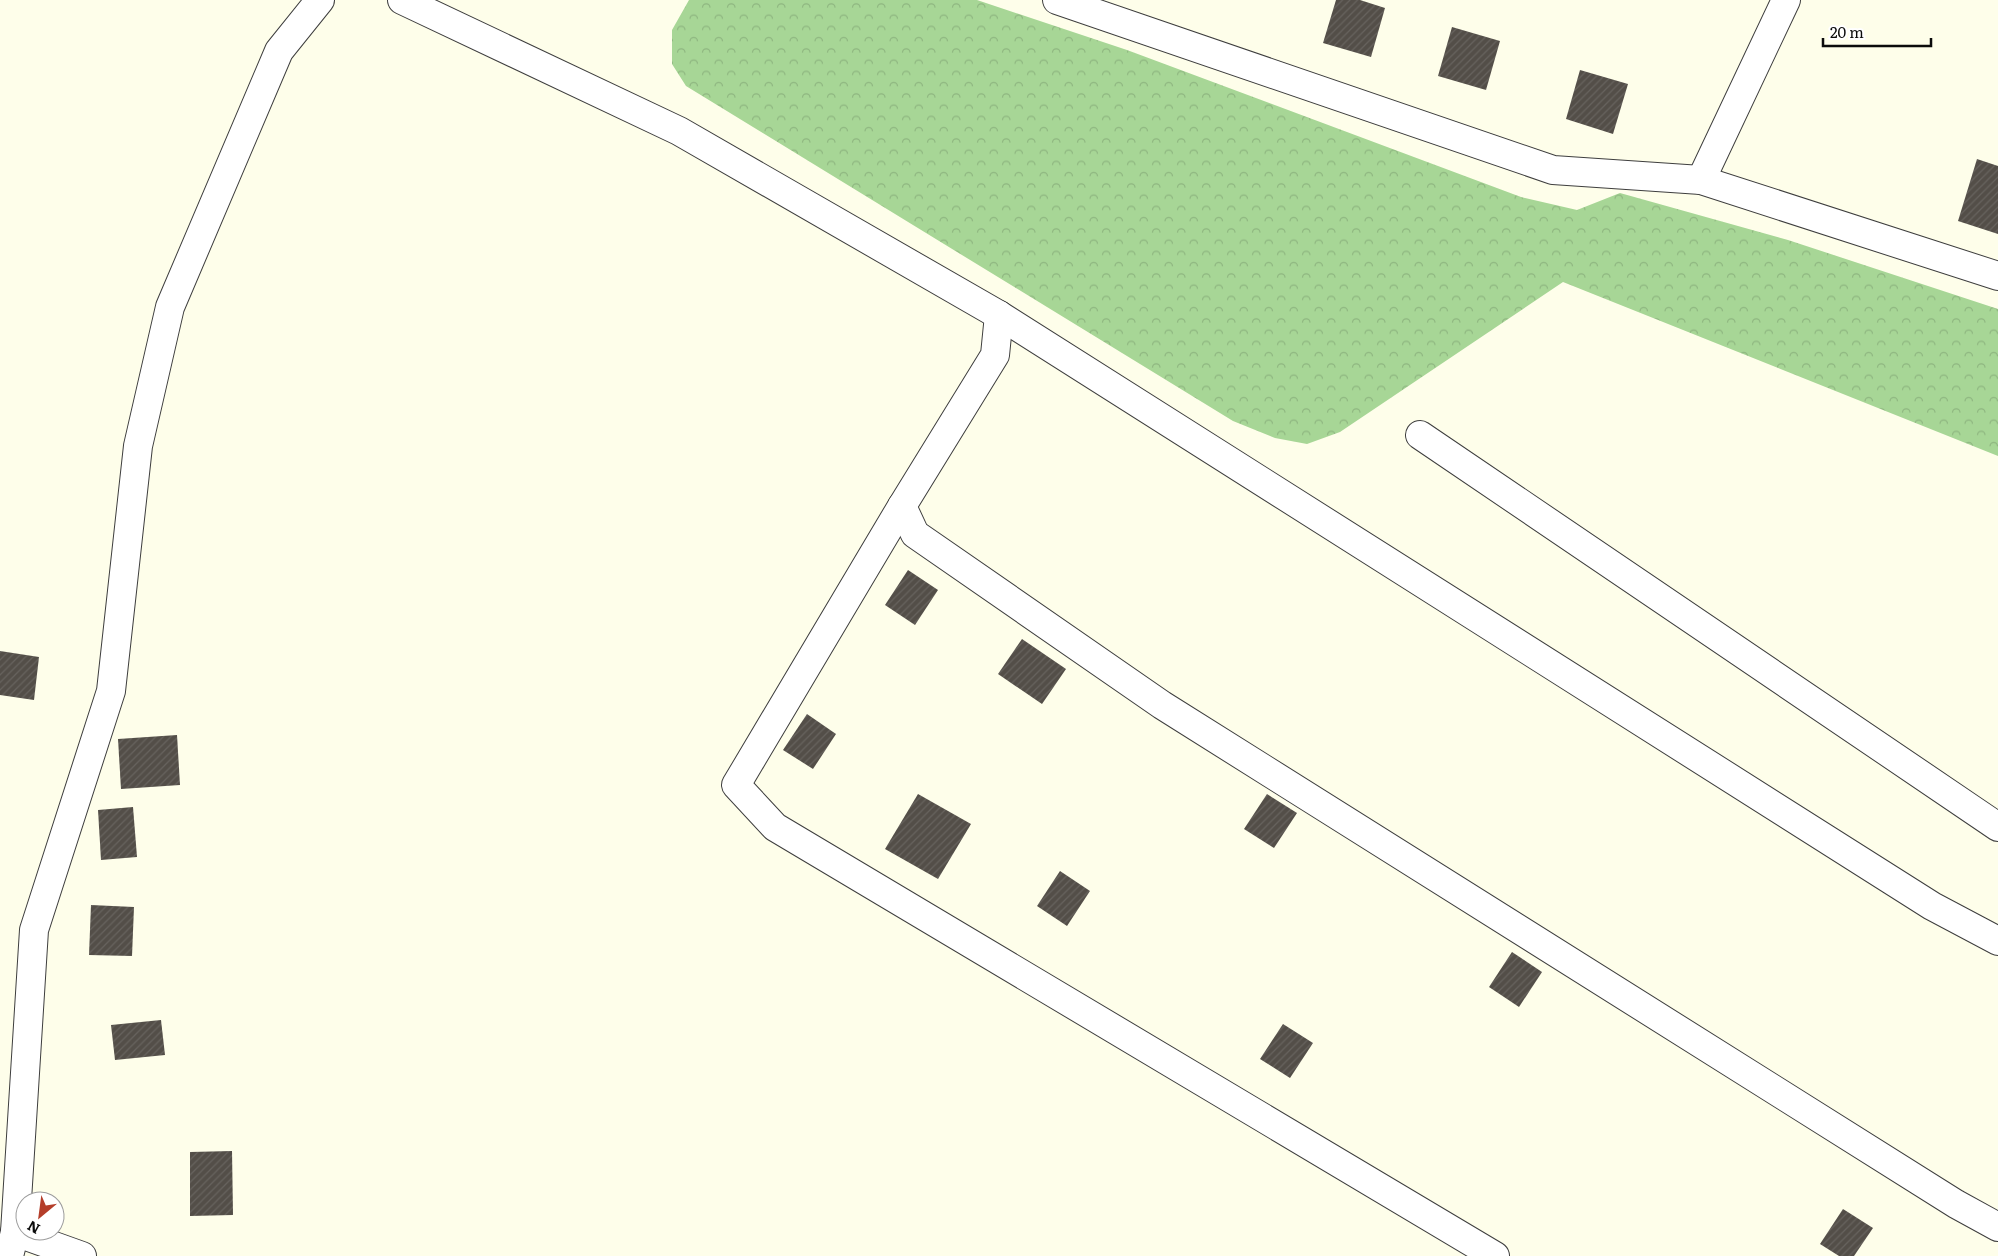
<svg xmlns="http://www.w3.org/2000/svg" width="1998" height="1256" viewBox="0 0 1998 1256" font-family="Literata,serif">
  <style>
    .forest { fill: url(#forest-crowns) }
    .building { fill: url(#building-hatch) }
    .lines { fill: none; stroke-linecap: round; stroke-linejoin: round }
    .minor-casing { stroke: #3e3e3e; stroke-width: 30 }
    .minor { stroke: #fff; stroke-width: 28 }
  </style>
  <defs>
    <pattern id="forest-crowns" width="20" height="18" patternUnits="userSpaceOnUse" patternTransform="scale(1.25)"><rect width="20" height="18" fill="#a7d696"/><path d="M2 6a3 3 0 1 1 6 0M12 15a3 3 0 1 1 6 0" fill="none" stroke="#8eb680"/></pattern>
    <pattern id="building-hatch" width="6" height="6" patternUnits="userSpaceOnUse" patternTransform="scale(1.25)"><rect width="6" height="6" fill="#534e48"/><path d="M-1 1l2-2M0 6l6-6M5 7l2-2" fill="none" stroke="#67635e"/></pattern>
  </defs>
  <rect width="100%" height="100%" fill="#fefeea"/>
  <polygon class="forest" points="689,0 977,0 1127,50 1521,197 1577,210 1620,193 1788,240 1998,309 1998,456 1563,282 1340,432 1307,444 1275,438 1233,421 686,86 672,64 672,30"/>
  <g class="building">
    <polygon points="1336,0 1360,0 1385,8 1371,57 1323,43"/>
    <polygon points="1452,27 1500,41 1486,90 1438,76"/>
    <polygon points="1580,70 1628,84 1613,134 1566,119"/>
    <polygon points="1977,159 1998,166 1998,234 1958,221"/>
    <polygon points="908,570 938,590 915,625 885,605"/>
    <polygon points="1022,639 1066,669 1042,704 998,674"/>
    <polygon points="0,651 39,657 34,700 0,695"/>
    <polygon points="807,714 836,734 813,769 783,750"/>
    <polygon points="177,735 180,785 121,789 118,739"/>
    <polygon points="918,794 971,824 938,879 885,849"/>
    <polygon points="1267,794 1297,813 1274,848 1244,829"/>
    <polygon points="133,807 137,857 101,860 98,810"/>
    <polygon points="1060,871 1090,891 1067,926 1037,906"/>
    <polygon points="91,905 134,907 132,956 89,955"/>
    <polygon points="1512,952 1542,972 1519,1007 1489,987"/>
    <polygon points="161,1020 165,1055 115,1060 111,1025"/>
    <polygon points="1283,1024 1313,1043 1290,1078 1260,1059"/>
    <polygon points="232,1151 233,1215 190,1216 190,1152"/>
    <polygon points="1843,1209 1873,1228 1854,1256 1839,1256 1820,1244"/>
  </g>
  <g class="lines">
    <defs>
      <g id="minor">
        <polyline points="402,0 679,131 999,315 1932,906 1998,941"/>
        <polyline points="1057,0 1553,170 1701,180 1998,276"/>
        <polyline points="1701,180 1786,0"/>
        <polyline points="999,315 995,355 902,506 736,785 775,827 1495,1256"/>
        <polyline points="1420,435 1998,827"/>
        <polyline points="902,506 915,534 1162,705 1956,1204 1998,1227"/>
        <polyline points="15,1232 82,1256"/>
        <polyline points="9,1256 15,1232 34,930 111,691 138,446 170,307 279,51 320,0"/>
      </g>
    </defs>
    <use href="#minor" class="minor-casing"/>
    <use href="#minor" class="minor"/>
  </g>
  <g transform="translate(40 1216) rotate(209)"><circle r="24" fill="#ffffff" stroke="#9d9d9d"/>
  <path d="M0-4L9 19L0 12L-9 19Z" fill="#b43e2a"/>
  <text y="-8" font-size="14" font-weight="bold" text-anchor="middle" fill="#0b0b0b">N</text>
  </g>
  <path d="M1823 38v8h108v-8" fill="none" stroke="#0b0b0b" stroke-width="2.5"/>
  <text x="1830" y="38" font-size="15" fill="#0b0b0b" stroke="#ffffff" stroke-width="4" paint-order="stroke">20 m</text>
</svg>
